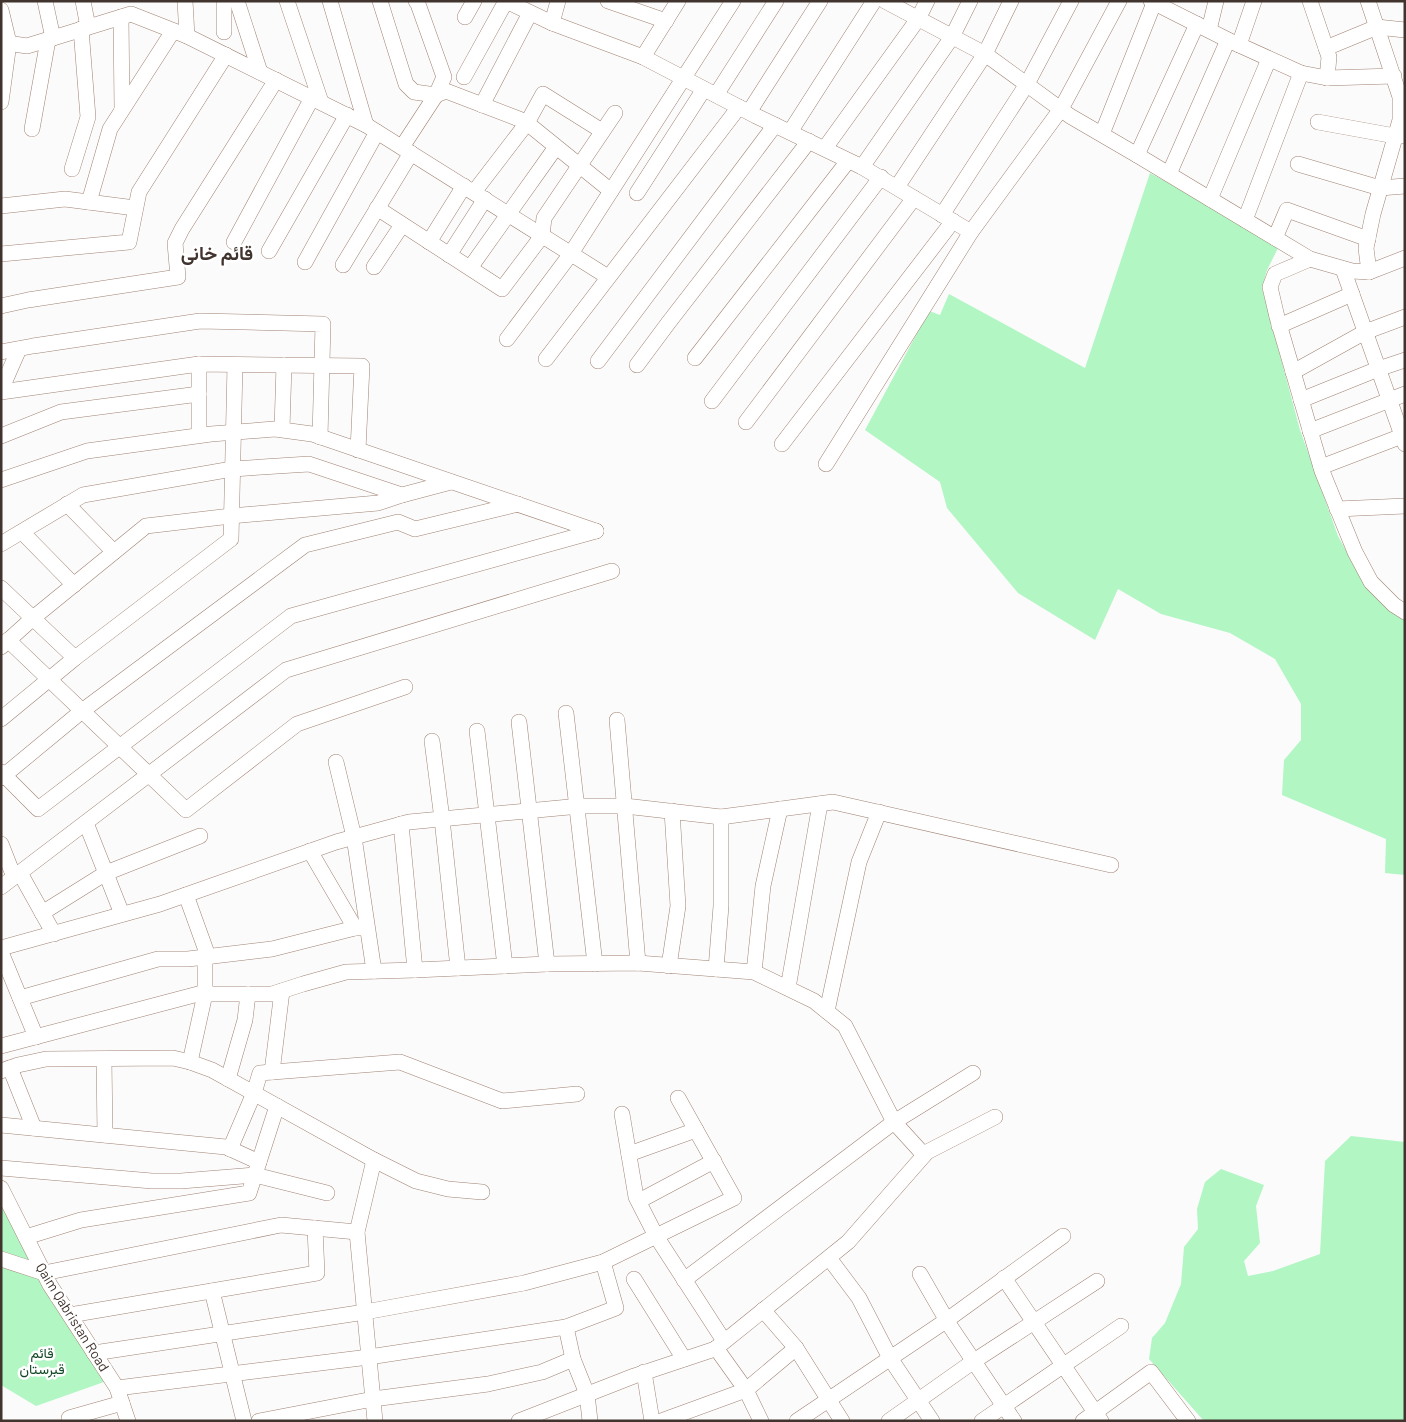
<svg xmlns="http://www.w3.org/2000/svg" width="1406" height="1422" viewBox="0 0 1406 1422" font-family="Barlow,Vazirmatn,sans-serif">
  <style>
    .green { fill: #b1f6c3 }
    .lines { fill: none; stroke-linecap: round; stroke-linejoin: round }
    .minor-casing { stroke: #a18374; stroke-width: 16 }
    .minor { stroke: #fff; stroke-width: 15 }
    .labels { text-anchor: middle; dominant-baseline: central; stroke-width: 5; stroke-linejoin: round; paint-order: stroke }
    .street-label { font-size: 14px; fill: #41342e; stroke: #fff }
    .park-label { font-size: 14px; fill: #134727; stroke: #fff }
    .district-label { font-size: 19px; font-weight: bold; fill: #41342e; stroke: #fff }
  </style>
  <rect width="100%" height="100%" fill="#fbfbfb"/>
  <g class="green">
    <polygon points="1150,173 1280,244 1267,270 1262,288 1300,430 1338,536 1367,589 1405,617 1405,875 1385,873 1386,839 1282,795 1284,760 1301,740 1301,704 1275,659 1230,633 1161,614 1118,589 1095,640 1018,593 947,508 940,482 865,430 929,311 940,315 949,294 1085,368"/>
    <polygon points="1351,1136 1405,1142 1405,1419 1404,1421 1204,1421 1149,1359 1152,1338 1165,1323 1181,1284 1184,1247 1198,1229 1197,1209 1205,1182 1221,1169 1264,1185 1256,1206 1260,1243 1244,1261 1248,1276 1273,1271 1320,1254 1325,1161"/>
    <polygon points="1,1205 104,1382 36,1406 1,1385"/>
  </g>
  <g class="lines">
    <defs>
      <g id="minor">
        <polyline points="45,1 53,38"/>
        <polyline points="83,1 88,27"/>
        <polyline points="185,1 187,36"/>
        <polyline points="237,1 260,72"/>
        <polyline points="287,1 321,102"/>
        <polyline points="330,1 366,125"/>
        <polyline points="380,1 406,84 414,92 436,95 446,91 519,119 527,123 611,191"/>
        <polyline points="506,1 552,23 643,57 756,116 862,167 971,232"/>
        <polyline points="608,1 666,21"/>
        <polyline points="885,1 985,54 1070,116 1137,155 1310,259 1352,271 1369,272 1405,258"/>
        <polyline points="1151,1 1228,40 1301,73 1327,78 1329,57 1326,48"/>
        <polyline points="1310,1 1326,48 1377,27 1405,30"/>
        <polyline points="1368,1 1400,97 1400,120 1373,214 1366,248 1369,272"/>
        <polyline points="1,10 9,43 1,102"/>
        <polyline points="121,17 122,109"/>
        <polyline points="465,17 474,1"/>
        <polyline points="552,23 558,1"/>
        <polyline points="1209,30 1216,1"/>
        <polyline points="224,32 224,1"/>
        <polyline points="1,42 27,46 131,14 187,36 366,125 608,277"/>
        <polyline points="1239,45 1254,1"/>
        <polyline points="643,57 678,1"/>
        <polyline points="464,77 506,1"/>
        <polyline points="1327,78 1394,76"/>
        <polyline points="716,95 776,1"/>
        <polyline points="482,105 530,13"/>
        <polyline points="749,112 820,1"/>
        <polyline points="1318,122 1395,136 1405,136"/>
        <polyline points="32,129 48,40"/>
        <polyline points="790,132 874,1"/>
        <polyline points="1102,134 1154,3"/>
        <polyline points="402,147 436,95 444,77 418,4 416,1"/>
        <polyline points="825,148 918,19 927,1"/>
        <polyline points="1137,155 1197,24"/>
        <polyline points="1298,164 1380,188 1405,186"/>
        <polyline points="862,167 952,37 970,1"/>
        <polyline points="72,169 88,117 81,29"/>
        <polyline points="1169,174 1228,40"/>
        <polyline points="897,187 985,54 1011,1"/>
        <polyline points="474,192 527,123 543,94 602,131"/>
        <polyline points="637,193 704,89"/>
        <polyline points="1210,199 1269,59"/>
        <polyline points="89,202 110,129 173,31"/>
        <polyline points="1,206 65,199 135,208"/>
        <polyline points="377,208 502,289 542,236 544,218 615,113"/>
        <polyline points="942,215 1027,84 1071,1"/>
        <polyline points="1245,220 1301,73"/>
        <polyline points="1275,238 1287,210 1368,239"/>
        <polyline points="234,242 312,98"/>
        <polyline points="429,242 464,186"/>
        <polyline points="269,251 347,115"/>
        <polyline points="1,254 129,242 139,192 226,55"/>
        <polyline points="449,255 485,199"/>
        <polyline points="1310,259 1275,274 1270,287 1277,317 1322,471 1355,552 1371,582 1394,605 1405,612"/>
        <polyline points="305,262 377,132"/>
        <polyline points="343,265 411,153"/>
        <polyline points="374,267 402,225"/>
        <polyline points="470,268 556,147"/>
        <polyline points="1343,269 1405,444"/>
        <polyline points="1,306 28,300 178,277 175,243 182,229 276,80"/>
        <polyline points="1279,326 1352,294"/>
        <polyline points="507,339 570,255 733,1"/>
        <polyline points="1,352 33,346 200,321 323,324 320,437"/>
        <polyline points="695,358 848,161"/>
        <polyline points="546,359 739,107"/>
        <polyline points="598,361 775,125"/>
        <polyline points="199,364 199,435"/>
        <polyline points="637,365 669,322 809,141"/>
        <polyline points="1293,372 1365,332 1405,317"/>
        <polyline points="1,390 19,349"/>
        <polyline points="1,392 199,364 362,366 358,450"/>
        <polyline points="1301,400 1378,369 1405,360"/>
        <polyline points="712,401 881,177"/>
        <polyline points="746,422 914,198"/>
        <polyline points="282,429 284,365"/>
        <polyline points="1310,431 1405,394"/>
        <polyline points="1,436 61,412 199,394"/>
        <polyline points="782,444 953,221"/>
        <polyline points="826,464 971,232 1061,109 1119,1"/>
        <polyline points="1321,467 1402,436"/>
        <polyline points="1,480 87,451 211,434 275,429 312,434 596,531"/>
        <polyline points="67,504 114,552"/>
        <polyline points="1337,509 1405,506"/>
        <polyline points="22,532 74,585"/>
        <polyline points="1,544 83,495 232,469 309,464 402,495 451,482"/>
        <polyline points="1,588 75,658"/>
        <polyline points="8,640 186,810 297,724 405,687"/>
        <polyline points="1,647 33,618 146,526 231,516 378,503 402,495"/>
        <polyline points="566,713 595,964"/>
        <polyline points="1,719 75,658 231,539 235,365"/>
        <polyline points="617,720 638,963"/>
        <polyline points="519,722 547,964"/>
        <polyline points="477,731 505,966"/>
        <polyline points="432,741 442,819 458,968"/>
        <polyline points="336,762 354,837 374,971"/>
        <polyline points="1,772 38,809 291,616 596,531"/>
        <polyline points="1,778 82,711 305,545 398,522 415,529 518,504"/>
        <polyline points="86,823 122,914"/>
        <polyline points="1,844 14,877"/>
        <polyline points="310,851 355,928 364,928"/>
        <polyline points="20,873 54,934"/>
        <polyline points="1,887 286,670 612,571"/>
        <polyline points="186,895 208,956"/>
        <polyline points="42,913 106,873 200,836"/>
        <polyline points="1,948 160,904 336,842 409,822 580,806 625,806 721,817 833,802 1111,865"/>
        <polyline points="1,952 36,1037"/>
        <polyline points="669,966 678,906 672,811"/>
        <polyline points="716,969 721,906 721,817"/>
        <polyline points="415,970 547,964 638,963 754,972 814,1001 845,1026 894,1122 924,1155"/>
        <polyline points="754,972 763,886 780,809"/>
        <polyline points="788,988 820,804"/>
        <polyline points="20,998 158,959 188,959 272,949 355,928"/>
        <polyline points="827,1011 859,862 879,812"/>
        <polyline points="1,1046 198,994 272,994 303,984 346,972 415,970 401,824"/>
        <polyline points="104,1059 105,1135"/>
        <polyline points="190,1062 205,994 205,957"/>
        <polyline points="10,1068 34,1128"/>
        <polyline points="1,1071 18,1065 46,1059 173,1058 190,1062 212,1070 374,1160 416,1181 448,1189 482,1192"/>
        <polyline points="272,1072 282,991"/>
        <polyline points="228,1079 245,1020 248,994"/>
        <polyline points="622,1114 636,1197 656,1236 724,1341"/>
        <polyline points="1,1125 226,1147 259,1162"/>
        <polyline points="230,1149 254,1093 260,1073 400,1062 502,1101 577,1094"/>
        <polyline points="629,1154 696,1130"/>
        <polyline points="374,1160 357,1232 375,1421"/>
        <polyline points="1,1168 152,1181 181,1181 255,1175 327,1193"/>
        <polyline points="1,1188 50,1285 117,1388 128,1421"/>
        <polyline points="639,1201 714,1161"/>
        <polyline points="26,1237 81,1220 249,1193 277,1106"/>
        <polyline points="829,1258 859,1298 890,1358 932,1421"/>
        <polyline points="1,1259 44,1273 281,1225 357,1232"/>
        <polyline points="920,1274 950,1326 1014,1421"/>
        <polyline points="1004,1278 1101,1421"/>
        <polyline points="634,1279 684,1359"/>
        <polyline points="684,1280 894,1122 973,1073"/>
        <polyline points="212,1291 244,1421"/>
        <polyline points="763,1310 796,1348 842,1421"/>
        <polyline points="70,1315 317,1273 315,1228"/>
        <polyline points="566,1327 573,1359 587,1394 590,1421"/>
        <polyline points="716,1348 746,1390 761,1421"/>
        <polyline points="94,1353 365,1312 524,1283 603,1262 734,1198 678,1098"/>
        <polyline points="644,1372 652,1421"/>
        <polyline points="117,1388 369,1357 566,1327 616,1308 603,1262"/>
        <polyline points="70,1421 69,1418 122,1403"/>
        <polyline points="259,1421 373,1399 488,1384 542,1372 573,1359"/>
        <polyline points="519,1421 634,1376 715,1349 848,1242 927,1152 995,1117"/>
        <polyline points="661,1421 746,1390 796,1348"/>
        <polyline points="797,1421 947,1320 1063,1236"/>
        <polyline points="889,1421 974,1361 1097,1281"/>
        <polyline points="982,1421 1121,1326"/>
        <polyline points="1083,1421 1151,1372 1188,1421"/>
      </g>
    </defs>
    <use href="#minor" class="minor-casing"/>
    <use href="#minor" class="minor"/>
  </g>
  <g class="labels">
    <g class="street-label">
      <text transform="translate(73 1317) rotate(58)">Qaim Qabristan Road</text>
    </g>
    <g class="park-label">
      <text x="42" y="1352">قائم<tspan x="42" dy="16">قبرستان</tspan></text>
    </g>
    <g class="district-label">
      <text x="217" y="252">قائم خانى</text>
    </g>
  </g>
  <rect width="1406" height="1422" fill="none" stroke="#41342e" stroke-width="5"/>
</svg>
